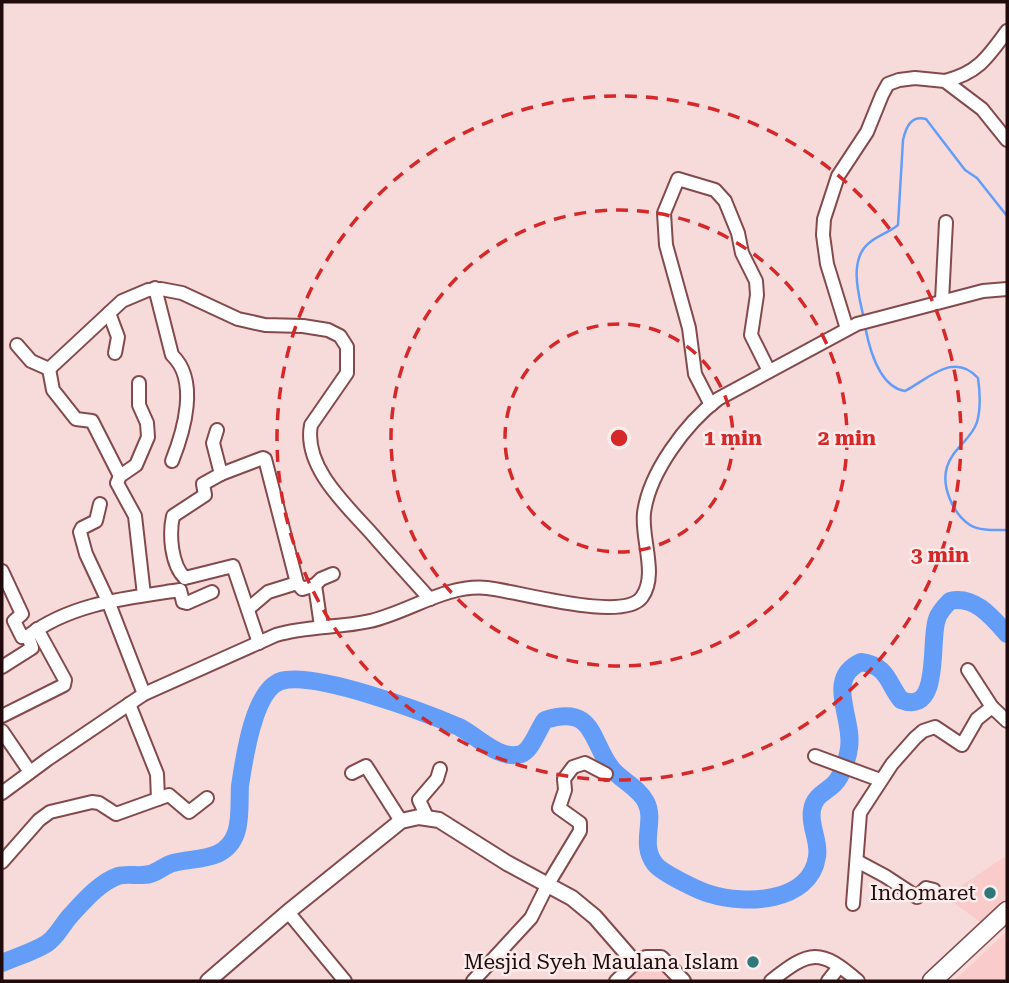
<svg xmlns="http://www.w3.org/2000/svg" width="1009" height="983" viewBox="0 0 1009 983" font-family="'Roboto Serif',serif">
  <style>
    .built { fill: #facbcb }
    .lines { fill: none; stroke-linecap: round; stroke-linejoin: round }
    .stream { stroke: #649df8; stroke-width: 2.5 }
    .river { stroke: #649df8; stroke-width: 18 }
    .minor-casing { stroke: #834a4b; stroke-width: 16 }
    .major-casing { stroke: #834a4b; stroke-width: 18 }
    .highway-casing { stroke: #834a4b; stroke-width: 21 }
    .minor { stroke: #fff; stroke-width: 12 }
    .major { stroke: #fff; stroke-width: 14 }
    .highway { stroke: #fff; stroke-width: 18 }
    .ring { fill: none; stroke: #d62828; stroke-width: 3.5; stroke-dasharray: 12 9 }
    .poi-dot { fill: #2e787b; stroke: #fbecec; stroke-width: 2.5 }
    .labels { text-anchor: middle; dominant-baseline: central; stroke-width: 5; stroke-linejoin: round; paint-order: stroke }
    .poi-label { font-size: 21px; fill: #200a0b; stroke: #fbecec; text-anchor: end }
    .centre { fill: #d62828; stroke: #fbecec; stroke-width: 3.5 }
    .ring-label { font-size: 21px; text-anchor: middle; font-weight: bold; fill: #d62828; stroke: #fbecec; stroke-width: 5; stroke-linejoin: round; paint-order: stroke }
  </style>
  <rect width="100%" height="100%" fill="#f7dbdb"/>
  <g class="built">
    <polygon points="1007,855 1007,909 986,926 945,897"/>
    <polygon points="1007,931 1007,981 954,981"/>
    <polygon points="646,962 656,962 678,981 625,981"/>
  </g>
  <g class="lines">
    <g class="stream">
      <path d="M864,319c-5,-23 -16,-59 5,-76 9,-8 21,-11 29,-18l5,-85c3,-13 8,-25 23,-21l39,51 12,8 30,38"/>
      <path d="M865,326c4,21 14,61 40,65 23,-12 49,-40 73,-13 2,14 3,30 -1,44 -5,17 -25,27 -30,45 -6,19 6,47 23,58 9,6 26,5 37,5"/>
    </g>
    <path class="river" d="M2,963c14,-6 31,-11 44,-19 10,-6 16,-19 24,-28 13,-14 30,-34 48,-40 10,-3 21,1 32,-2 8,-2 15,-9 23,-11 23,-6 53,-1 63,-30 5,-14 3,-33 4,-47 4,-26 13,-96 41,-105 34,-10 143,31 178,46 17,8 40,34 62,27 11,-4 17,-25 24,-34 51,-16 45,22 67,49 10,12 27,19 34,33 10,20 -7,41 9,62 7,9 44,27 55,30 35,11 100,9 107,-37 3,-16 -8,-31 -5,-47 2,-15 15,-18 23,-27 7,-7 13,-26 14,-35 5,-30 -25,-69 12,-86 27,4 26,20 40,38 41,16 28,-59 36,-81 2,-7 8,-13 13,-18 24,-6 42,16 57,33"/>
    <defs>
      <g id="minor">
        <path d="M945,81c33,-8 43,-24 62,-50"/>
        <path d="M155,288l17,67c27,25 12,76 0,106"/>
        <polyline points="942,301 946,222"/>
        <polyline points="109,313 118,337 115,353"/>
        <polyline points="847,329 827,264 823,235 824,219 838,176 867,132 882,95 888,84 899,80 915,78 945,81 982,109 1007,140"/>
        <path d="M17,345l14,16 18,8 73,-68 26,-11 13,-1 21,4 56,26 27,6 38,1 25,4 12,6 7,11v26l-36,52c-8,42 36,81 61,109 19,22 39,44 58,65"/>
        <polyline points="49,369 53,390 76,419 92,421 120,476"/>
        <polyline points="139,383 139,405 147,423 148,437 136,465 120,476 117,483 135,516 144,595"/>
        <polyline points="711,405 695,374 689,328 666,245 664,213 678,179 715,190 725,201 738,233 742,253 756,281 757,295 751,335 769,371"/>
        <path d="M217,430l-4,13 8,31 -18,10 2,11 -32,21c-4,18 -2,49 12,62l48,-12 26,77"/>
        <polyline points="221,474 263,458 265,459 297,583 302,589 315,585 321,626"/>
        <polyline points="100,504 96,521 82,528 80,532 86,554 108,601 144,694"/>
        <polyline points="2,571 22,614 14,621 22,637 28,636"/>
        <polyline points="315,585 321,579 333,574"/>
        <polyline points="248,609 268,592 297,583"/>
        <path d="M2,667l30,-19 -4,-12c44,-33 99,-38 152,-46l3,12 4,1 25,-11"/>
        <polyline points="968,670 992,707 1007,721"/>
        <polyline points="129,704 157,774 158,799"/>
        <polyline points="2,716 64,685 65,680 37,629"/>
        <polyline points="2,731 30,772"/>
        <polyline points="815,756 880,780"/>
        <polyline points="352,773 366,766 401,821"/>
        <path d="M2,793l46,-34 96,-65 132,-59c31,-9 63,-7 94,-14 39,-9 76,-37 117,-33 30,3 137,35 155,9 16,-22 -1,-58 2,-84 5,-40 42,-90 74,-114l139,-75 126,-33 24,-2"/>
        <polyline points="427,817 419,800 437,779 440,769"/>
        <polyline points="857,861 885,876 917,897 926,888 934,890"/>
        <polyline points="2,862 39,820 50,812 92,802 99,803 116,814 169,795 189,812 207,798"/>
        <polyline points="853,904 860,813 892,764 915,738 923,731 935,727 962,745 977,719 992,707"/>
        <polyline points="288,912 345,981"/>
        <polyline points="473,981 531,918 548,884 580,831 580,823 559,808 565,790 564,779 573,767 585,763 606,774"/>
        <polyline points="616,981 635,963"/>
        <path d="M771,981c39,-31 49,-33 87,0"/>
        <polyline points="828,981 839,967"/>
      </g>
      <polyline id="major" points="208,981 288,912 401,821 419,817 439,820 507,863 572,898 595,917 635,963 646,958 661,958 683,981"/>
      <polyline id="highway" points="932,981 1007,911"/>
    </defs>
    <use href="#minor" class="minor-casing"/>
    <use href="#major" class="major-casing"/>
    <use href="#highway" class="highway-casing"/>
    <use href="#minor" class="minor"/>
    <use href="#major" class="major"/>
    <use href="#highway" class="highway"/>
  </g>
  <g class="ring">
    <circle cx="619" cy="438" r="114"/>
    <circle cx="619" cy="438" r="228"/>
    <circle cx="619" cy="438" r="342"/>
  </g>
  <g class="poi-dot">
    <circle cx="990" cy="893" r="7"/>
    <circle cx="753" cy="962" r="7"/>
  </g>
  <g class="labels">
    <g class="poi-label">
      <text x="976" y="893">Indomaret</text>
      <text x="739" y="962">Mesjid Syeh Maulana Islam</text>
    </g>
  </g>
  <circle cx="619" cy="438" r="10" class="centre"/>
  <g class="ring-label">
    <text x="733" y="445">1 min</text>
    <text x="847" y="445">2 min</text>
    <text x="940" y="562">3 min</text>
  </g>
  <rect width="1009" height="983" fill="none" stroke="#200a0b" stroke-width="7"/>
</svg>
